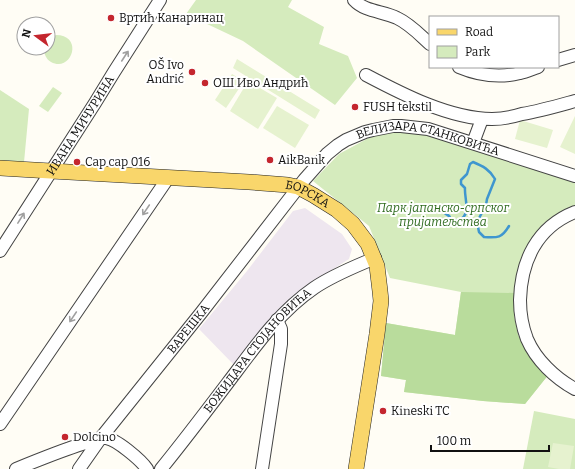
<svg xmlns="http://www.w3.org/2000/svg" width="575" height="469" viewBox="0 0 575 469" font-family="Bitter,serif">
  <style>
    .industrial { fill: #eee6ef }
    .green { fill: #d5ebbd }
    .forest { fill: #b9dc9c }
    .pitch { fill: #e6f2cf }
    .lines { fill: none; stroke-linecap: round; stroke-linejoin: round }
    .stream { stroke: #3f96cf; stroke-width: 2.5 }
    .minor-casing { stroke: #444; stroke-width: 14 }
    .major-casing { stroke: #222; stroke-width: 16 }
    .minor { stroke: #fff; stroke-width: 12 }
    .major { stroke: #f9d66b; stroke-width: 15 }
    .oneway { stroke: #a0a0a0 }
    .poi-dot { fill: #c4262e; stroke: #fff; stroke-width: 1.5 }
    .labels { text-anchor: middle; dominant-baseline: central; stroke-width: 4; stroke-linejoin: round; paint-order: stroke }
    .poi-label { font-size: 12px; fill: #111; stroke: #fff; text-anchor: start }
    .street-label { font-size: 12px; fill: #111; stroke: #fff }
    .park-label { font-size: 12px; font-style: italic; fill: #2f6b1f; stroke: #fff }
  </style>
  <rect width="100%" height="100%" fill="#fffdf5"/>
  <polygon class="industrial" points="305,208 342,234 352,249 349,259 310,284 269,321 234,365 199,329 247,271 293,211"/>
  <g class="green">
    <polygon points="196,0 292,0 288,7 324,27 319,44 348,56 357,78 335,105 243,41 186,14"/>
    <path d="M56,35c28,0 16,38 -5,27 -5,-3 -7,-8 -7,-14h4v-9z"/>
    <polygon points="53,87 62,93 48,112 39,106"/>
    <polygon points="0,90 29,109 24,162 0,161"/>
    <polygon points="416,131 575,182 575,205 560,213 543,224 530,242 520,265 515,293 514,316 518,335 528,355 549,374 525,404 483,401 404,392 406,380 381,376 386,323 455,335 461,292 390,278 369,226 313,181 339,154 376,134"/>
    <polygon points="534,411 575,419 575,469 523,469"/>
  </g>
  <polygon class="forest" points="461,292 515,293 514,316 518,335 528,355 549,374 525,404 483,401 404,392 406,380 381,376 386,323 455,335"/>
  <g class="pitch">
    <polygon points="237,59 320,110 315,119 233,68"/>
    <polygon points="232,74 244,81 226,108 215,100"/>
    <polygon points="248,81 277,98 258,129 230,111"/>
    <polygon points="277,106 309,125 295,148 263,128"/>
    <polygon points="575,116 575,154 560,147"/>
    <polygon points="520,120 553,130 547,148 515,139"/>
    <polygon points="553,443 574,446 570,469 559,469 548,467"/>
  </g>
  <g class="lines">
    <path class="stream" d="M438,210c4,1 8,3 11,6 1,1 2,4 4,4 1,1 5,0 6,0 13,-5 5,-22 6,-32l-4,-4v-4l6,-6 3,-10 3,-2c10,4 17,8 22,17l-8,20 -1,6 -9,17 2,10 5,5c14,1 18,1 25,-11"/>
    <defs>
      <g id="minor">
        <path d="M354,0c11,12 29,11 43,18 13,6 23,17 33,26"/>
        <polyline points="558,60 575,55"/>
        <path d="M459,67c19,8 41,11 61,6 6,-1 12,-4 18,-6"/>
        <path d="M366,75c36,19 84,44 126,44 10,0 20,-2 30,-5 18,-3 35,-8 53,-13"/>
        <polyline points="473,143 482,119"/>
        <path d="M575,212c-38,15 -54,49 -55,88 0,13 2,26 7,39 9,21 28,39 48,50"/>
        <path id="s1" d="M0,251l95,-148 19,-31 46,-72"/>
        <polyline points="0,424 168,178"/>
        <path d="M16,469c22,-9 44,-18 66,-25 7,-2 16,-7 24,-6 10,1 35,22 41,31"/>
        <path id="s2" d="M79,469l21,-30 101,-126 89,-115 14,-18 23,-26 11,-9 8,-5 19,-8 8,-2 20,-4h8l27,3 147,47"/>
        <path id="s3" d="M161,469c26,-32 50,-64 75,-97 23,-31 46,-62 78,-84 19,-13 40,-21 61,-30"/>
        <polyline points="262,469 281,344 281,329 277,320"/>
      </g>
      <g id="major">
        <path id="s4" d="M0,168l51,3 198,11 39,3 10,2 15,8 24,15 16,14 15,20 9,22 3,25 1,10 -4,33 -21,135"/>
      </g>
    </defs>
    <use href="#minor" class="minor-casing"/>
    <use href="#major" class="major-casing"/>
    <use href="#minor" class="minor"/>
    <use href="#major" class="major"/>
  </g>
  <defs><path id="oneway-shaft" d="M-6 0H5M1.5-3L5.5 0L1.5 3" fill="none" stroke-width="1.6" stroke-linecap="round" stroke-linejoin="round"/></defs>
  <g class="oneway">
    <use href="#oneway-shaft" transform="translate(125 56) rotate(-57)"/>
    <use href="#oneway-shaft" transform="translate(146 210) rotate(124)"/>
    <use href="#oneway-shaft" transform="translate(21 218) rotate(-58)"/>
    <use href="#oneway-shaft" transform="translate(73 317) rotate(124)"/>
  </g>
  <g class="poi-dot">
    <circle cx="111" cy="18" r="4"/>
    <circle cx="192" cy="72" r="4"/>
    <circle cx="205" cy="83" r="4"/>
    <circle cx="355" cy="107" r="4"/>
    <circle cx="270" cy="160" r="4"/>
    <circle cx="77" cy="162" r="4"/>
    <circle cx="383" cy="411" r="4"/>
    <circle cx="65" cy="437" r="4"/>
  </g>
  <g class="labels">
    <g class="poi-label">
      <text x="119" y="18">Вртић Канаринац</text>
      <text x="184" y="65" text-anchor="end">OŠ Ivo<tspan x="184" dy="14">Andrić</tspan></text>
      <text x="213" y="83">ОШ Иво Андрић</text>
      <text x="363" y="107">FUSH tekstil</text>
      <text x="278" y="160">AikBank</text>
      <text x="85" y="162">Cap cap 016</text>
      <text x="391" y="411">Kineski TC</text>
      <text x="73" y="437">Dolcino</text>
    </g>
    <g class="street-label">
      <text stroke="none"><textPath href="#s1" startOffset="149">ИВАНА МИЧУРИНА</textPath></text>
      <text stroke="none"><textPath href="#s2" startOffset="510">ВЕЛИЗАРА СТАНКОВИЋА</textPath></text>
      <text stroke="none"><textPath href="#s4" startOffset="310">БОРСКА</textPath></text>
      <text stroke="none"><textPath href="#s2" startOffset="178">ВАРЕШКА</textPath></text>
      <text stroke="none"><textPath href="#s3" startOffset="153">БОЖИДАРА СТОЈАНОВИЋА</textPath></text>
    </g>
    <g class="park-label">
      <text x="443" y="208">Парк јапанско-српског<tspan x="443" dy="14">пријатељства</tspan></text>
    </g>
  </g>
  <rect x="429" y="16" width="130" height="52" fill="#ffffff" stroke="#a0a0a0"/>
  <rect x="437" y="29" width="20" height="6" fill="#f9d66b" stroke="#a0a0a0"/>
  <text x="465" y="36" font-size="12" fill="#111111">Road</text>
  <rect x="437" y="46" width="20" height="12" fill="#d5ebbd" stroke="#a0a0a0"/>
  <text x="465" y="56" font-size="12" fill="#111111">Park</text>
  <g transform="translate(36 36) rotate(285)"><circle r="19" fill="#ffffff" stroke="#a0a0a0"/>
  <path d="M0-3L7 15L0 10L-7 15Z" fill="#c4262e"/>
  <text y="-6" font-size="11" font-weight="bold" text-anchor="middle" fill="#111111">N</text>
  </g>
  <path d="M431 445v6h118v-6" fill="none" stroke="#111111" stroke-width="2"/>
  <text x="437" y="445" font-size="12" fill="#111111" stroke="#ffffff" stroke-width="3" paint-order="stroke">100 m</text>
</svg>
